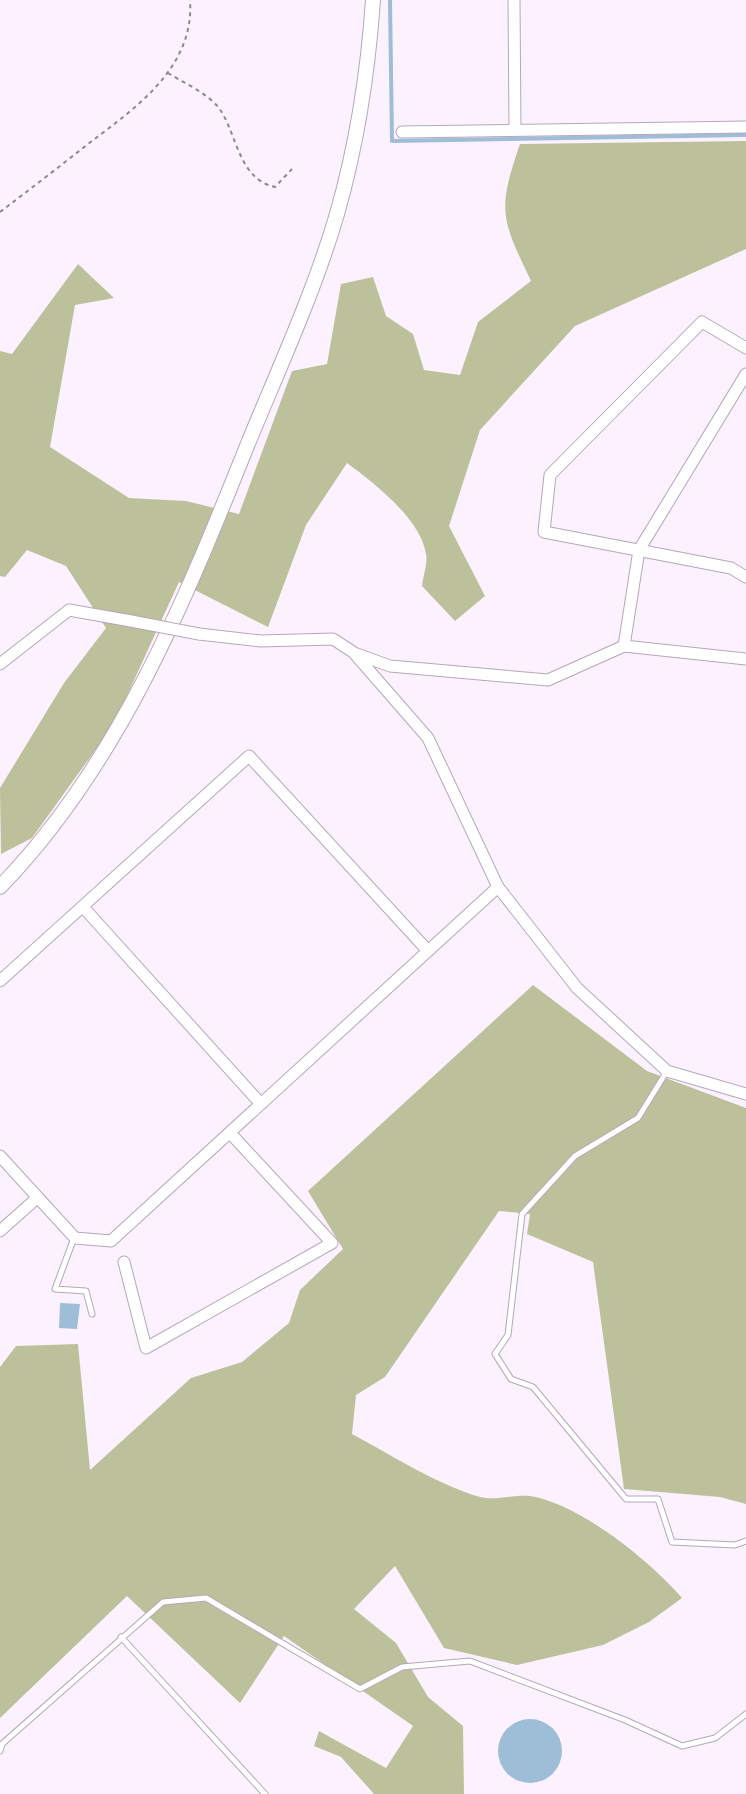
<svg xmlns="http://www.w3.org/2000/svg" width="746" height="1794" viewBox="0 0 746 1794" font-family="'Roboto Serif',serif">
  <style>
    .forest { fill: #bcc09b }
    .water { fill: #9ebdd6 }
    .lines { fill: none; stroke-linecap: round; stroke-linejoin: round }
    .stream { stroke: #9ebdd6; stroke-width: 4 }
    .service-casing { stroke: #b7a6bb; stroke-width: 7 }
    .minor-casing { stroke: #b7a6bb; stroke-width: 13 }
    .tertiary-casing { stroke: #b7a6bb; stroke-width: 16 }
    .path { stroke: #8e8690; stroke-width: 2; stroke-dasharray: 4 4; stroke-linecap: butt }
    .service { stroke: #fff; stroke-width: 5 }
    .minor { stroke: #fff; stroke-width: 11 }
    .tertiary { stroke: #fff; stroke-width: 14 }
    .minor-bridge-casing { stroke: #b7a6bb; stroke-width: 13; stroke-linecap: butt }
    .minor-bridge { stroke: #fff; stroke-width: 11 }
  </style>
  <rect width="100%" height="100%" fill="#fcf2ff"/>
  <g class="forest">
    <path d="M746,141v108l-171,77 -95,104 -31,96 36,70 -30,25 -33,-35c1,-10 6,-23 4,-32 -5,-35 -53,-72 -79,-91l-41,62 -38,102 -89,-45 -65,142 -82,114 -31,16 -1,-66 64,-105 42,-55 -40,-62 -39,-16 -22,27 -5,-1v-225l12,3 66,-90 36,34 -39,7 -25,142 79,51 57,3 53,13 53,-143 35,-7 14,-80 32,-7 13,39 27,18 11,36 36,5 18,-53 53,-41c-30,-63 -34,-70 -11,-137z"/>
    <path d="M533,985l114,86 99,37v396l-26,-7 -96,-8 -31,-227 -66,-28 3,-20 -31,-3 -114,166 -29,18 -4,39c41,22 84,50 128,63 16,4 34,-3 50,-1 50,8 119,64 152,102l-33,24 -46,23 -86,20 -73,-17 -49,-82 -41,43 42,34 32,54 35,29 1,68h-90l-33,-37 -27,-11 5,-15 67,37 27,-42 -129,-90 -44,67 -113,-107 -127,122v-351l16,-21 62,-2 12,126 101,-92 51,-16 47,-39 11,-33 43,-41 -35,-58z"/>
  </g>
  <g class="water">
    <polygon points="60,1303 80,1304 77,1329 59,1328"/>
    <circle cx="530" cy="1751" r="32"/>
  </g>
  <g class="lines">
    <polyline class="stream" points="390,0 392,141 746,135"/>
    <defs>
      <g id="service">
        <polyline points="667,1071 638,1118 575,1156 522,1214 508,1335 495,1354 511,1379 533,1387 626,1499 658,1499 672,1542 735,1545 746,1541"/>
        <polyline points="74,1238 55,1289 86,1291 92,1314"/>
        <polyline points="121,1637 265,1794"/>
        <polyline points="0,1751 2,1744 163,1602 206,1598 360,1689 402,1667 470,1661 625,1720 682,1746 715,1738 746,1714"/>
      </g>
      <g id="minor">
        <polyline points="514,0 515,130"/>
        <polyline points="402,132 746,127"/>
        <polyline points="746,348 702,322 550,475 544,532 731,568 746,577"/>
        <polyline points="199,634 261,641 333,639 353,652 428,738 498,887 577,988 667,1071 746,1094"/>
        <polyline points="624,646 639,550 746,374"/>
        <polyline points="357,654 390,666 548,680 624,646 746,659"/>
        <polyline points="0,664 69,610 131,621"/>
        <polyline points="83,907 261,1104"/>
        <polyline points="0,981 249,756 428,951"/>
        <polyline points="0,1156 75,1238 111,1241 498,887"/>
        <polyline points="0,1231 37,1198"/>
        <polyline points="124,1262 146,1348 332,1243 231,1134"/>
      </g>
      <path id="tertiary" d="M0,887c119,-123 184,-284 247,-441 31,-76 67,-153 90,-232 20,-70 31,-141 36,-214"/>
    </defs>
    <use href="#service" class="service-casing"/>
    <use href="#minor" class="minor-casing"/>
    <use href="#tertiary" class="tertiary-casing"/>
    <g class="path">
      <path d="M168,73c16,10 39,20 51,35 18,25 19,71 56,79l17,-18"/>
      <path d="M0,212c29,-22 59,-45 88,-68 46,-35 107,-76 102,-144"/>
    </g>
    <use href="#service" class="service"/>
    <use href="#minor" class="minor"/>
    <use href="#tertiary" class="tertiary"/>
    <defs>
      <polyline id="minor-bridge" points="131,621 199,634"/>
    </defs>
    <use href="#minor-bridge" class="minor-bridge-casing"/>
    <use href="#minor-bridge" class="minor-bridge"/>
  </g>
</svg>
